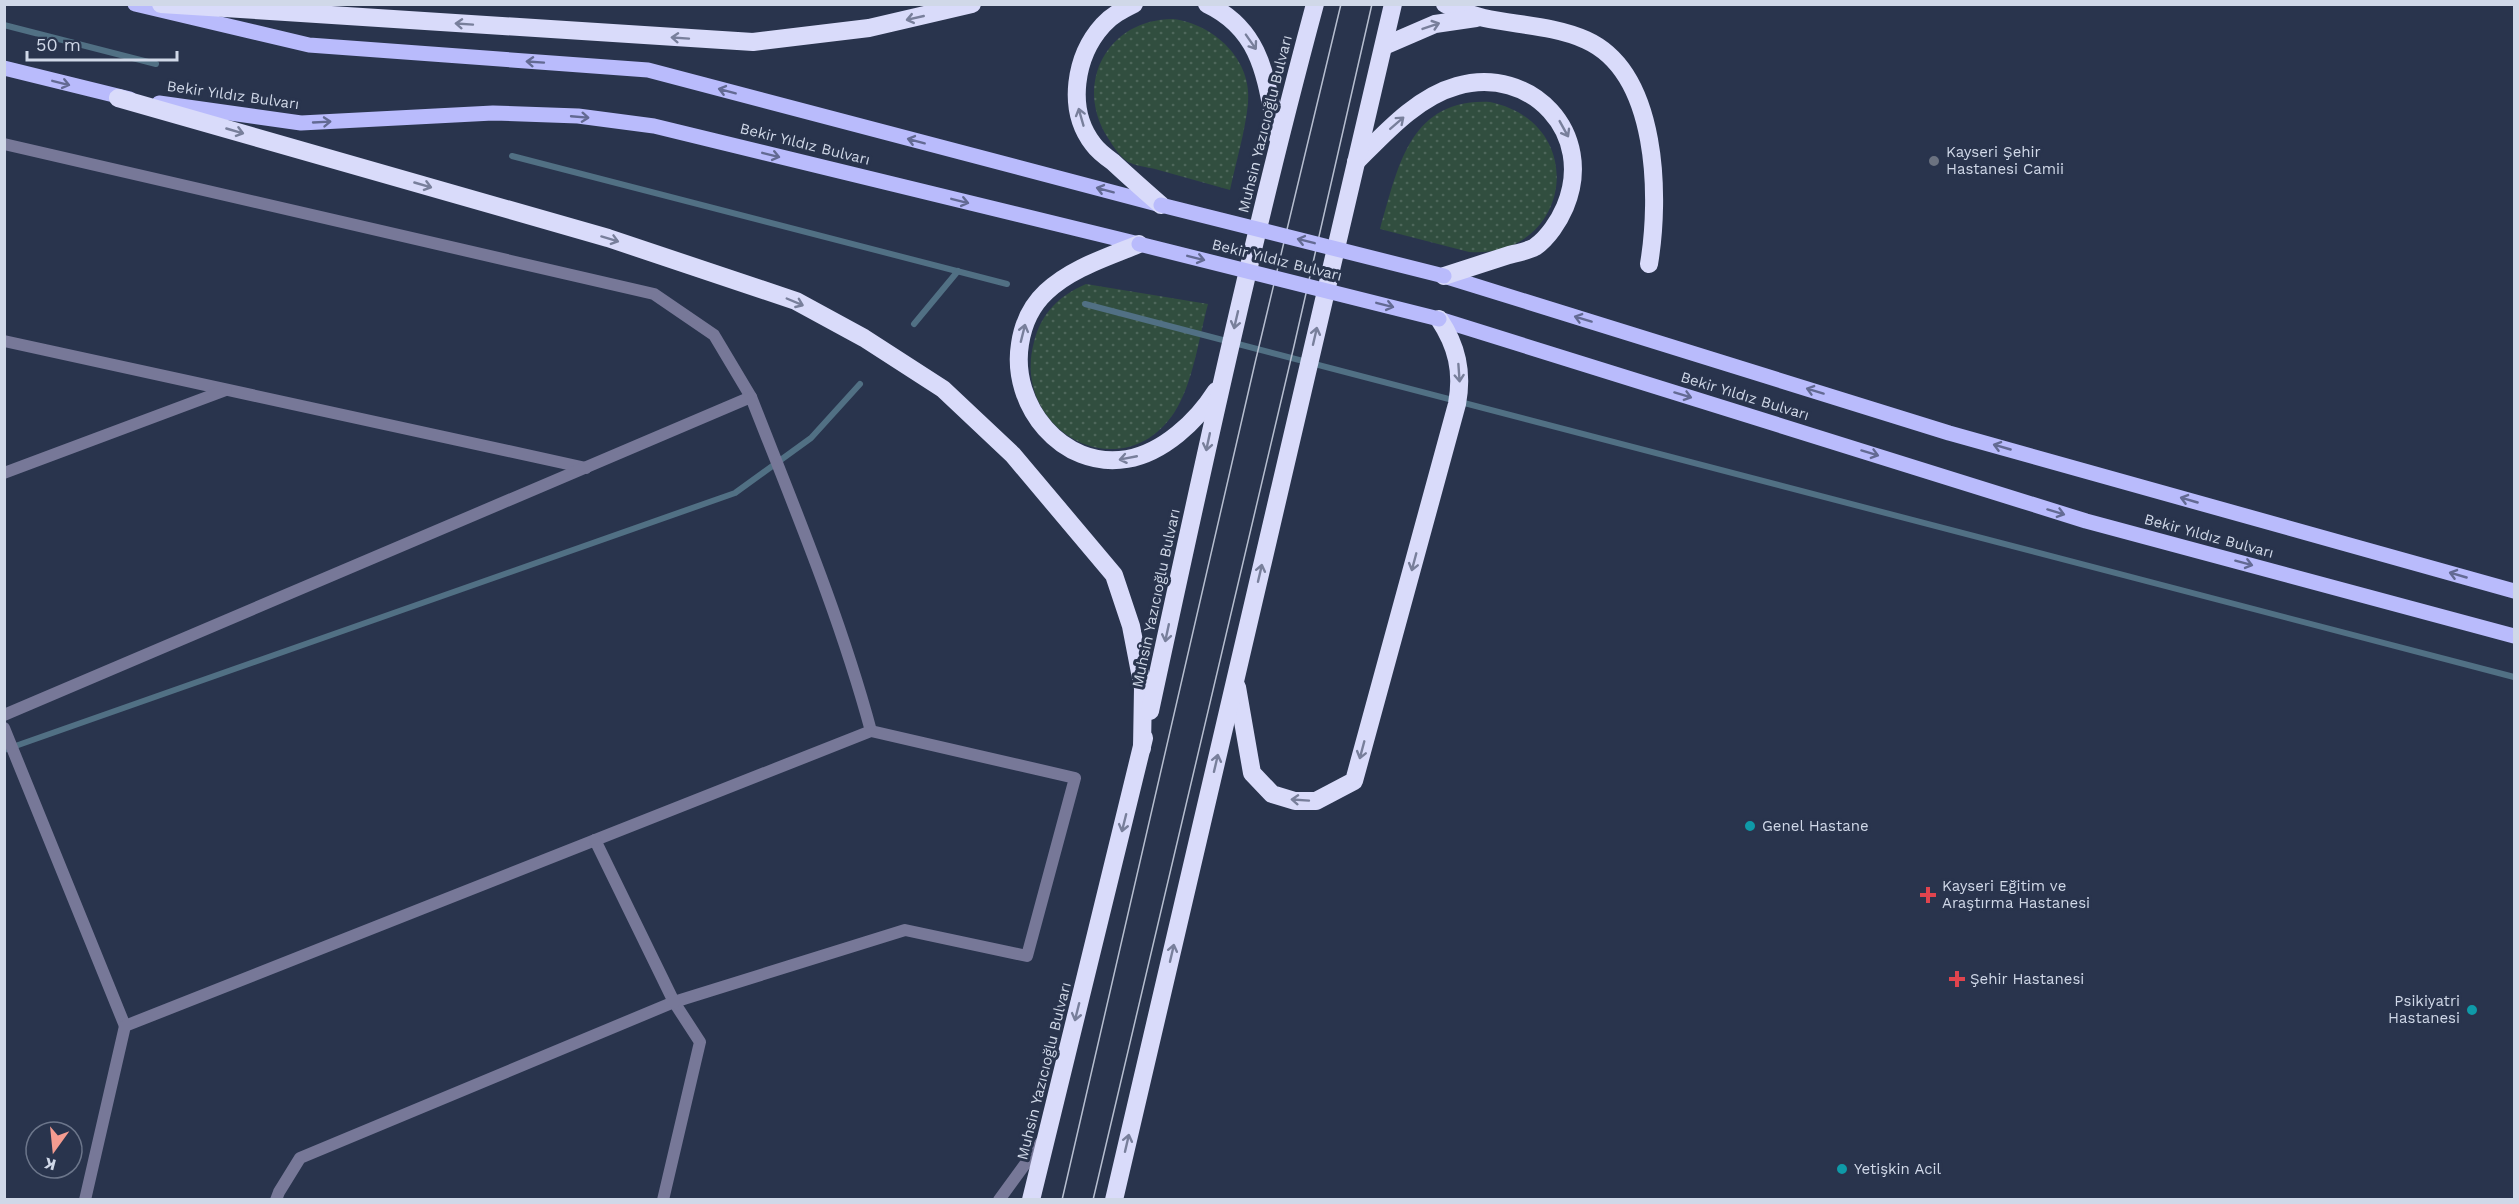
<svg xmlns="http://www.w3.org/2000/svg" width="2519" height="1204" viewBox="0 0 2519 1204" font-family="'Work Sans',sans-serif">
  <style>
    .grass { fill: url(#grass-dots) }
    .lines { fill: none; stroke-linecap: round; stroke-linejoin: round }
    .stream { stroke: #517084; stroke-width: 6 }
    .street { stroke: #777898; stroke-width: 12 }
    .primary { stroke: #b9bbfc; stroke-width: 15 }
    .highway { stroke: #d9dbfa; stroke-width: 18 }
    .tram { stroke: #b6bed0; stroke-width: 1.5 }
    .primary-bridge { stroke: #b9bbfc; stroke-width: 15 }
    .oneway { stroke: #787f9b }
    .oneway2 { stroke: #636a93 }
    .worship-dot { fill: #6b7280; stroke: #29344d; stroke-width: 2 }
    .culture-dot { fill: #0f9aa8; stroke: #29344d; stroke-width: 2 }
    .health-dot { fill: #e0444e; stroke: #29344d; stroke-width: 2 }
    .labels { text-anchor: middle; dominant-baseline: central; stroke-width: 6; stroke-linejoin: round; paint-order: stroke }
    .street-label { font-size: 15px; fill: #d0d8e8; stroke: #29344d }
    .poi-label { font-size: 15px; fill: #d0d8e8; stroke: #29344d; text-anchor: start }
  </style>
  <defs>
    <pattern id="grass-dots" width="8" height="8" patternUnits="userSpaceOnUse" patternTransform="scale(1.5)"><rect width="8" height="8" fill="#314e3f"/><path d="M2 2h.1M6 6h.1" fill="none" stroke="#4e675b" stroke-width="1.8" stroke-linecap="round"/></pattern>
  </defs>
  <rect width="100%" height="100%" fill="#29344d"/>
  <g class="grass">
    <path d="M1173,19c41,5 80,41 75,85 -3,28 -12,58 -18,86 -25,-7 -50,-14 -75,-21 -8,-2 -19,-3 -27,-7 -8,-5 -15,-16 -20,-24 -35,-55 0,-119 65,-119z"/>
    <path d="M1490,102c101,21 82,157 -21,150l-89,-23c18,-61 29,-131 110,-127z"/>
    <path d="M1086,284l122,20c-9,33 -15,80 -34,109 -53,79 -164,16 -140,-71 7,-29 26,-47 52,-58z"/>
  </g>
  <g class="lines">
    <g class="stream">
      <polyline points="4,25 156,64"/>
      <polyline points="512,156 1007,284"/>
      <polyline points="1085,304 2514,677"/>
      <polyline points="914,324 958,271"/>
      <polyline points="4,750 735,493 811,438 860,384"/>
    </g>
    <g class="street">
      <polyline points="4,144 654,294 714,335 751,397"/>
      <polyline points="4,341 586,468"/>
      <polyline points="4,473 226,390"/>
      <path d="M4,715l747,-318c43,110 89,219 120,334"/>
      <polyline points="4,728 125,1026"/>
      <polyline points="85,1200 125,1026 871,731 1075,778 1027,956 905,930 674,1002 700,1042 663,1200"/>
      <polyline points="276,1200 279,1192 300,1158 674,1002 595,840"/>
      <polyline points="999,1200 1042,1141"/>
    </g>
    <g class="primary">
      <polyline points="135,4 309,45 648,70 1161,205"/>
      <polyline points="4,68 130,99"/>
      <polyline points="159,103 301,123 493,113 578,116 654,126 1139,244"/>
      <polyline points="1444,276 1949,433 2514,591"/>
      <polyline points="1439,319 2086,521 2514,636"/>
    </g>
    <g class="highway">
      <polyline points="161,4 753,42 869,28 972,4"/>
      <path d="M1134,4c-12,6 -22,11 -31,21 -28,31 -37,84 -10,119 5,7 13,13 20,18 16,15 32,29 48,43"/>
      <path d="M1207,4c57,27 59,78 70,132"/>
      <path d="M1445,4c12,5 25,11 39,14 33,7 71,8 102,22 73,33 74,158 63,224"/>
      <polyline points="1384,46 1435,24 1476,18"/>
      <polyline points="118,98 608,238 796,301 864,338 943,389 1013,455 1114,575 1131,626 1143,688 1142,748"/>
      <path d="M1356,162c29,-29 61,-65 101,-76 74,-21 139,47 108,121 -6,14 -17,31 -30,40 -7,4 -18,6 -26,8 -22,7 -43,14 -65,21"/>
      <path d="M1139,244c-31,13 -68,24 -93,48 -15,14 -23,32 -26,52 -10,61 42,126 107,115 36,-6 70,-38 89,-68"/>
      <path d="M1237,687l15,86 20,21 23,7h21l38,-20 103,-377c6,-32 0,-58 -18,-85"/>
      <path d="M1150,711c51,-237 102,-473 165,-707"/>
      <polyline points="1031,1200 1144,738"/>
      <polyline points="1114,1200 1393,4"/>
    </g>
    <g class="tram">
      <polyline points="1062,1200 1255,363 1341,4"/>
      <polyline points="1093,1200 1294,346 1372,4"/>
    </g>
    <g class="primary-bridge">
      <polyline points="1161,205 1444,276"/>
      <polyline points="1139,244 1439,319"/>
    </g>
  </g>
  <defs><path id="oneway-shaft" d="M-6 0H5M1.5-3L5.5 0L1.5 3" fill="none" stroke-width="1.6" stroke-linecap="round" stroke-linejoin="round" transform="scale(1.5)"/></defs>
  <g class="oneway">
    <use href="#oneway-shaft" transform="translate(915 18) rotate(167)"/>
    <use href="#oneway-shaft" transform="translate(464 24) rotate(-176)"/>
    <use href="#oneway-shaft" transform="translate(1431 26) rotate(-19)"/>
    <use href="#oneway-shaft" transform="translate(680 38) rotate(-176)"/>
    <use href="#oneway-shaft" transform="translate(1251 42) rotate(55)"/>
    <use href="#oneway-shaft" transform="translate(1081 117) rotate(-106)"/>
    <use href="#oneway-shaft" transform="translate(1397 123) rotate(-41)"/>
    <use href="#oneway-shaft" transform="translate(1564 129) rotate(61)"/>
    <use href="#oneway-shaft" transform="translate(235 131) rotate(16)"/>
    <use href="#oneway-shaft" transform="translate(423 185) rotate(16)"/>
    <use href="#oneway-shaft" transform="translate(610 239) rotate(17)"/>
    <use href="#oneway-shaft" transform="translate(795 302) rotate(23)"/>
    <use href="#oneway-shaft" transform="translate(1236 320) rotate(103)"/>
    <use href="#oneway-shaft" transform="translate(1023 333) rotate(-76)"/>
    <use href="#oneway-shaft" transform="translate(1315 336) rotate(-77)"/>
    <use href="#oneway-shaft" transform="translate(1459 373) rotate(86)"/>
    <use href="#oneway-shaft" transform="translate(1208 442) rotate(102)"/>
    <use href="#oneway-shaft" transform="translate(1128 458) rotate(169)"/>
    <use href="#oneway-shaft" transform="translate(1414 562) rotate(105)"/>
    <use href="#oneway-shaft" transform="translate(1260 573) rotate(-77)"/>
    <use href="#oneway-shaft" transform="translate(1167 633) rotate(102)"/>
    <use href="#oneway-shaft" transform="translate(1362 750) rotate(105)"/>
    <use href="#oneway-shaft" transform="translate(1216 763) rotate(-77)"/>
    <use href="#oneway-shaft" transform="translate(1300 800) rotate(-176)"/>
    <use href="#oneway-shaft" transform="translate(1124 823) rotate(104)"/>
    <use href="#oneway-shaft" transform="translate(1172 953) rotate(-77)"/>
    <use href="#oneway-shaft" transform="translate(1077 1012) rotate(104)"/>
    <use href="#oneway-shaft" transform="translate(1127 1143) rotate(-77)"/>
  </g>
  <g class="oneway2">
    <use href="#oneway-shaft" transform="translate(535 62) rotate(-176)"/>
    <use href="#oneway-shaft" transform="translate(61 83) rotate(14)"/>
    <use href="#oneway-shaft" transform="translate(727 91) rotate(-165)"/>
    <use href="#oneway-shaft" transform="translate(580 117) rotate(5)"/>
    <use href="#oneway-shaft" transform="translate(322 122) rotate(-3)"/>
    <use href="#oneway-shaft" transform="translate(916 141) rotate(-165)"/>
    <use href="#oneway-shaft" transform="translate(771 155) rotate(14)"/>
    <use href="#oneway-shaft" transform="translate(1105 190) rotate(-165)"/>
    <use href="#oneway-shaft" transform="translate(960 201) rotate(14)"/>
    <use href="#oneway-shaft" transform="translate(1306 241) rotate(-166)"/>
    <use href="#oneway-shaft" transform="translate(1196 258) rotate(14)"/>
    <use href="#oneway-shaft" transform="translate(1385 305) rotate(14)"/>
    <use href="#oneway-shaft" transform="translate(1583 319) rotate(-163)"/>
    <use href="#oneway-shaft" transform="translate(1815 391) rotate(-163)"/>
    <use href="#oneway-shaft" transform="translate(1683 395) rotate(17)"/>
    <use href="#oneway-shaft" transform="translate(2002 447) rotate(-164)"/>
    <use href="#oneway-shaft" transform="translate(1870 453) rotate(17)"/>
    <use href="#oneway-shaft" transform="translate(2189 500) rotate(-164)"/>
    <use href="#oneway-shaft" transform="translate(2056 512) rotate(17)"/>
    <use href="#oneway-shaft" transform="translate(2244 563) rotate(15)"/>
    <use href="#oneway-shaft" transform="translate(2458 575) rotate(-164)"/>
  </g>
  <circle class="worship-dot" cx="1934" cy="161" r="6"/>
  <g class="culture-dot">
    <circle cx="1750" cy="826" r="6"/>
    <circle cx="2472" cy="1010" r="6"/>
    <circle cx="1842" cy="1169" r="6"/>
  </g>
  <g class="health-dot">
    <path d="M1925 886h6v6h6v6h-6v6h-6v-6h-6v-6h6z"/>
    <path d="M1954 970h6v6h6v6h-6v6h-6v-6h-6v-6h6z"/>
  </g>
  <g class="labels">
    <g class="street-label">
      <text transform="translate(233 95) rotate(8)">Bekir Yıldız Bulvarı</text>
      <text transform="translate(1265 124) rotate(-76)">Muhsin Yazıcıoğlu Bulvarı</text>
      <text transform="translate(805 144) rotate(14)">Bekir Yıldız Bulvarı</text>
      <text transform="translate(1277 260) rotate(14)">Bekir Yıldız Bulvarı</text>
      <text transform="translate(1745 396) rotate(17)">Bekir Yıldız Bulvarı</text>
      <text transform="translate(2209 536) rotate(15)">Bekir Yıldız Bulvarı</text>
      <text transform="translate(1156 598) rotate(-78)">Muhsin Yazıcıoğlu Bulvarı</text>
      <text transform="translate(1044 1071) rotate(-76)">Muhsin Yazıcıoğlu Bulvarı</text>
    </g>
    <g class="poi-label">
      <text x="1946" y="152">Kayseri Şehir<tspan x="1946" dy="17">Hastanesi Camii</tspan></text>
      <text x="1762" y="826">Genel Hastane</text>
      <text x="1942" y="886">Kayseri Eğitim ve<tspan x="1942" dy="17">Araştırma Hastanesi</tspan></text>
      <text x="1970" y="979">Şehir Hastanesi</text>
      <text x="2460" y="1001" text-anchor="end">Psikiyatri<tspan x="2460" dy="17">Hastanesi</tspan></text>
      <text x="1854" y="1169">Yetişkin Acil</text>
    </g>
  </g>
  <rect width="2519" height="1204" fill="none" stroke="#d0d8e8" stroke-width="12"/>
  <g transform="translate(54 1150) rotate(195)"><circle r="28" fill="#29344d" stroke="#6c768b" stroke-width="1.5"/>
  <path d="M0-4.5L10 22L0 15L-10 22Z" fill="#f59c90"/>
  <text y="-9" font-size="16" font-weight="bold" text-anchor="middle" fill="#d0d8e8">K</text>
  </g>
  <path d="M27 51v9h150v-9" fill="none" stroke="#d0d8e8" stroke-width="3"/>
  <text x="36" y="51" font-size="18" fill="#d0d8e8" stroke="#29344d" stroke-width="4.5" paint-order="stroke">50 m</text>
</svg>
